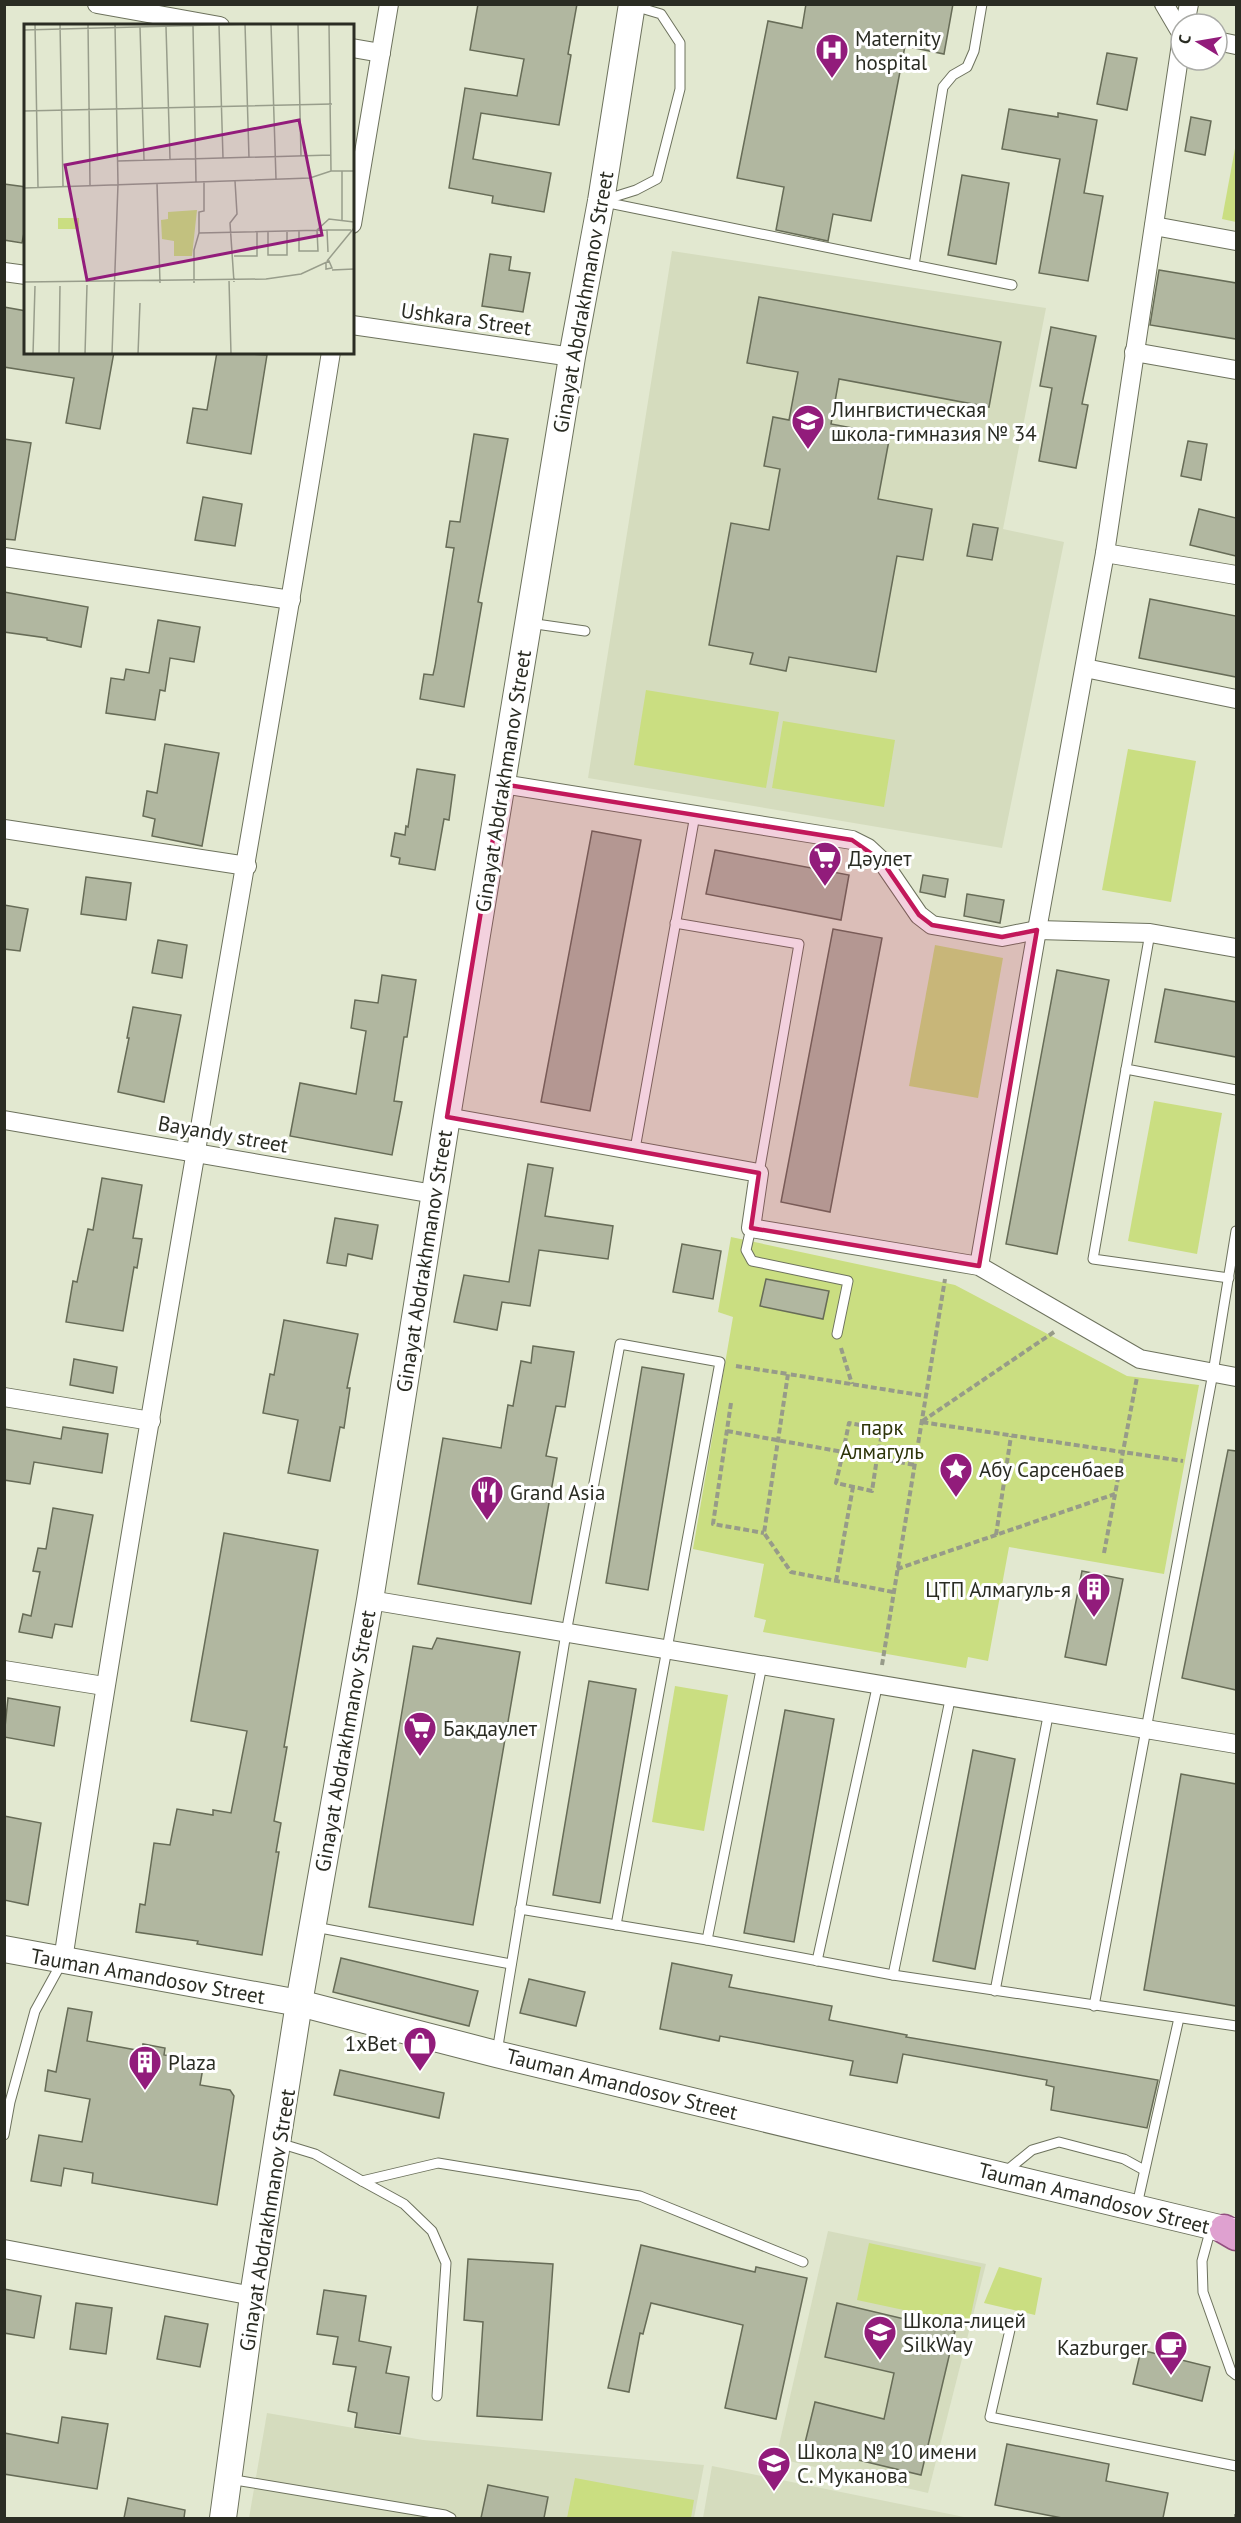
<svg xmlns="http://www.w3.org/2000/svg" width="1241" height="2523" viewBox="0 0 1241 2523" font-family="'PT Sans',sans-serif">
  <style>
    .built { fill: #d5dcbe }
    .green { fill: #cade81 }
    .building { fill: #b1b7a0; stroke: #676c57; stroke-width: 1.5 }
    .lines { fill: none; stroke-linecap: round; stroke-linejoin: round }
    .lane-casing { stroke: #6d725d; stroke-width: 11 }
    .street-casing { stroke: #6d725d; stroke-width: 20 }
    .secondary-casing { stroke: #6d725d; stroke-width: 28 }
    .primary-casing { stroke: #924f7f; stroke-width: 31 }
    .path { stroke: #979b89; stroke-width: 4; stroke-dasharray: 6 3; stroke-linecap: butt }
    .lane { stroke: #fff; stroke-width: 9 }
    .street { stroke: #fff; stroke-width: 18 }
    .secondary { stroke: #fff; stroke-width: 26 }
    .primary { stroke: #dfa1d0; stroke-width: 28 }
    .marked { fill: #c2185b; fill-opacity: 0.2; stroke: #c2185b; stroke-width: 4.5; stroke-linejoin: round }
    .labels { text-anchor: middle; dominant-baseline: central; stroke-width: 6; stroke-linejoin: round; paint-order: stroke }
    .poi-label { font-size: 21px; fill: #2a2c23; stroke: #fff; text-anchor: start }
    .street-label { font-size: 21px; fill: #2a2c23; stroke: #fff }
    .park-label { font-size: 21px; fill: #2d3409; stroke: #fff }
    .inset-road { fill: none; stroke: #989d8b; stroke-width: 1.5 }
    .view { fill: #921c7b; fill-opacity: 0.15; stroke: #921c7b; stroke-width: 3 }
    .inset-edge { fill: none; stroke: #2a2c23; stroke-width: 3 }
  </style>
  <rect width="100%" height="100%" fill="#e2e8d0"/>
  <g class="built">
    <polygon points="672,251 1046,308 1003,529 1064,542 1002,848 588,778"/>
    <polygon points="828,2231 986,2264 928,2493 776,2458"/>
    <polygon points="267,2413 423,2440 704,2465 694,2518 249,2518"/>
    <polygon points="712,2466 969,2518 703,2518"/>
  </g>
  <g class="green">
    <polygon points="1236,143 1236,222 1222,219"/>
    <polygon points="646,690 779,712 766,788 634,765"/>
    <polygon points="783,721 895,740 884,807 772,788"/>
    <polygon points="1128,749 1196,761 1171,902 1102,890"/>
    <polygon points="935,945 1003,958 978,1098 909,1086"/>
    <polygon points="1154,1101 1222,1113 1197,1254 1128,1241"/>
    <polygon points="731,1237 955,1285 1127,1376 1199,1385 1164,1574 1009,1547 988,1661 968,1657 966,1668 763,1632 766,1620 754,1617 764,1564 693,1549 733,1317 718,1312"/>
    <polygon points="675,1686 728,1695 704,1831 652,1822"/>
    <polygon points="869,2243 981,2267 969,2324 857,2300"/>
    <polygon points="999,2267 1042,2278 1035,2315 984,2303"/>
    <polygon points="575,2478 694,2500 691,2518 567,2518"/>
  </g>
  <g class="building">
    <polygon points="478,4 577,4 568,54 571,55 559,125 481,113 473,159 551,173 544,212 492,203 493,196 449,188 465,88 517,96 524,59 470,50"/>
    <polygon points="806,4 953,4 944,54 905,46 871,221 833,214 828,241 776,230 784,187 737,178 768,21 802,28"/>
    <polygon points="1107,53 1137,58 1127,110 1097,104"/>
    <polygon points="1009,109 1058,117 1058,113 1097,120 1084,193 1103,196 1088,281 1039,273 1060,159 1002,149"/>
    <polygon points="1191,117 1211,121 1205,155 1185,151"/>
    <polygon points="962,175 1009,183 996,264 948,255"/>
    <polygon points="4,184 26,187 26,223 22,243 4,240"/>
    <polygon points="490,254 511,257 509,270 530,273 523,312 482,306"/>
    <polygon points="1159,270 1236,283 1236,339 1150,325"/>
    <polygon points="759,297 1001,342 989,407 839,379 831,424 890,435 878,499 932,509 923,560 897,556 876,672 789,657 786,671 750,664 753,653 709,645 731,523 769,530 780,469 764,466 773,417 789,420 798,372 747,363"/>
    <polygon points="4,307 26,311 26,352 114,352 100,429 66,423 74,378 4,367"/>
    <polygon points="1051,327 1096,336 1082,404 1088,405 1076,468 1039,461 1052,388 1040,386"/>
    <polygon points="217,352 267,355 251,454 187,443 193,408 207,410"/>
    <polygon points="474,434 508,439 478,602 482,603 464,707 420,699 424,674 433,675 435,666 454,548 446,547 450,521 460,522"/>
    <polygon points="4,439 31,443 15,540 4,539"/>
    <polygon points="1188,441 1207,444 1201,480 1181,476"/>
    <polygon points="203,497 242,504 235,546 195,540"/>
    <polygon points="1199,509 1236,518 1236,556 1190,545"/>
    <polygon points="973,524 998,528 992,560 967,556"/>
    <polygon points="4,592 88,607 81,647 47,640 47,638 4,632"/>
    <polygon points="1150,599 1236,616 1236,677 1139,658"/>
    <polygon points="158,620 200,627 194,662 170,658 165,691 160,690 155,720 106,713 111,678 124,680 126,669 149,673"/>
    <polygon points="165,744 219,753 202,846 152,836 155,819 143,816 147,791 157,793"/>
    <polygon points="417,769 455,775 449,820 444,819 435,870 399,864 400,858 391,856 395,833 405,835 406,826 408,827"/>
    <polygon points="592,831 641,840 590,1111 541,1102"/>
    <polygon points="715,850 849,875 841,920 706,894"/>
    <polygon points="923,875 948,879 945,897 920,892"/>
    <polygon points="86,877 131,883 126,920 81,914"/>
    <polygon points="967,894 1004,900 1000,923 964,916"/>
    <polygon points="4,905 28,909 20,951 4,949"/>
    <polygon points="833,929 882,938 830,1212 781,1202"/>
    <polygon points="158,940 187,945 182,978 152,973"/>
    <polygon points="1057,970 1109,980 1057,1254 1006,1244"/>
    <polygon points="382,975 416,980 407,1037 404,1037 394,1101 402,1102 392,1155 290,1136 300,1083 356,1094 366,1031 351,1028 355,1000 378,1003"/>
    <polygon points="1165,989 1236,1002 1236,1057 1155,1042"/>
    <polygon points="133,1007 181,1015 164,1102 118,1092 129,1038 127,1038"/>
    <polygon points="528,1164 553,1168 545,1216 613,1226 608,1259 539,1250 530,1306 502,1302 497,1330 454,1322 464,1275 509,1282"/>
    <polygon points="102,1178 142,1185 133,1238 142,1239 137,1268 134,1267 123,1331 66,1322 73,1281 77,1282 88,1229 93,1230"/>
    <polygon points="335,1218 378,1225 372,1259 348,1254 346,1266 327,1263"/>
    <polygon points="682,1244 721,1251 713,1299 673,1292"/>
    <polygon points="766,1279 829,1291 823,1319 760,1306"/>
    <polygon points="284,1320 358,1334 347,1388 350,1388 344,1428 340,1427 330,1481 288,1473 298,1420 263,1413 270,1374 274,1375"/>
    <polygon points="533,1346 574,1352 565,1407 556,1406 546,1456 557,1458 531,1604 418,1584 443,1438 501,1448 508,1405 513,1406 521,1361 531,1363"/>
    <polygon points="74,1359 117,1367 113,1393 70,1385"/>
    <polygon points="642,1367 684,1374 648,1590 606,1583"/>
    <polygon points="63,1427 108,1434 102,1473 34,1462 30,1484 4,1480 4,1429 61,1439"/>
    <polygon points="1228,1450 1236,1451 1236,1690 1182,1678"/>
    <polygon points="53,1508 93,1515 72,1627 55,1624 52,1638 19,1632 23,1614 31,1616 40,1572 33,1571 38,1548 46,1549"/>
    <polygon points="224,1533 318,1550 284,1747 287,1747 274,1821 281,1823 276,1852 279,1852 262,1955 197,1944 198,1941 136,1932 140,1904 145,1905 154,1843 170,1845 177,1809 213,1815 213,1810 231,1813 247,1731 191,1721"/>
    <polygon points="1082,1571 1123,1579 1106,1665 1065,1657"/>
    <polygon points="437,1638 520,1652 473,1925 369,1907 413,1646 432,1649"/>
    <polygon points="589,1681 636,1689 600,1903 553,1895"/>
    <polygon points="8,1698 60,1707 54,1746 4,1737"/>
    <polygon points="785,1710 834,1719 794,1942 744,1933"/>
    <polygon points="973,1750 1015,1759 975,1969 933,1961"/>
    <polygon points="1181,1774 1236,1784 1236,2006 1144,1990"/>
    <polygon points="4,1816 41,1823 28,1905 4,1900"/>
    <polygon points="341,1958 478,1991 469,2026 333,1992"/>
    <polygon points="672,1963 732,1975 729,1987 832,2006 829,2020 907,2035 906,2037 1158,2080 1147,2128 1051,2110 1054,2087 1046,2085 1047,2080 903,2054 897,2083 850,2075 853,2061 720,2036 719,2041 660,2029"/>
    <polygon points="529,1979 585,1992 576,2026 520,2013"/>
    <polygon points="68,2008 92,2012 87,2041 142,2051 143,2044 165,2048 164,2055 204,2062 200,2085 230,2090 234,2096 217,2205 92,2183 93,2173 64,2168 61,2186 31,2181 39,2135 82,2142 90,2099 45,2091 48,2070 56,2072"/>
    <polygon points="340,2070 444,2093 439,2118 334,2095"/>
    <polygon points="641,2245 755,2272 756,2267 807,2278 776,2419 725,2408 743,2325 651,2303 643,2334 640,2333 629,2392 608,2388"/>
    <polygon points="468,2259 553,2264 542,2420 477,2416 483,2322 464,2320"/>
    <polygon points="4,2289 41,2296 34,2338 4,2333"/>
    <polygon points="324,2290 366,2296 359,2341 391,2347 386,2373 409,2377 400,2434 355,2427 357,2413 348,2411 356,2367 333,2364 338,2337 317,2334"/>
    <polygon points="76,2303 112,2308 106,2354 70,2349"/>
    <polygon points="837,2303 955,2331 921,2475 804,2447 815,2402 884,2419 894,2373 825,2357"/>
    <polygon points="165,2316 208,2324 200,2367 157,2359"/>
    <polygon points="1141,2350 1210,2367 1202,2401 1133,2384"/>
    <polygon points="62,2417 108,2424 97,2489 4,2474 4,2433 58,2443"/>
    <polygon points="1007,2444 1109,2464 1106,2481 1168,2493 1163,2518 1062,2518 995,2505"/>
    <polygon points="488,2485 548,2497 544,2518 481,2518"/>
    <polygon points="128,2498 185,2510 184,2518 124,2518"/>
  </g>
  <g class="lines">
    <defs>
      <g id="lane">
        <polyline points="604,200 636,190 657,179 680,89 680,43 661,14 634,6"/>
        <polyline points="604,202 1012,285"/>
        <polyline points="914,265 943,87 953,75 967,67 974,51 982,4"/>
        <polyline points="529,623 585,631"/>
        <polyline points="675,923 799,944 759,1173"/>
        <polyline points="1150,933 1126,1069 1236,1090"/>
        <polyline points="1126,1069 1093,1259 1229,1278"/>
        <polyline points="635,1149 695,815"/>
        <polyline points="751,1228 746,1250 752,1261 848,1281 837,1334"/>
        <polyline points="520,1909 707,1940 893,1975 1236,2026"/>
        <polyline points="315,1927 511,1964"/>
        <polyline points="707,1940 762,1665"/>
        <polyline points="817,1961 878,1683"/>
        <polyline points="893,1975 951,1695"/>
        <polyline points="995,1991 1049,1711"/>
        <polyline points="1094,2006 1213,1373 1236,1231"/>
        <polyline points="497,2052 566,1633 620,1344 720,1362 616,1925"/>
        <polyline points="4,2135 10,2102 35,2011 62,1962"/>
        <polyline points="279,2143 315,2154 362,2181 438,2163 640,2196 803,2262"/>
        <polyline points="1005,2172 1032,2150 1059,2142 1124,2159 1144,2170"/>
        <polyline points="362,2181 404,2204 432,2231 446,2263 437,2396"/>
        <polyline points="1137,2205 1179,2018"/>
        <polyline points="1211,2228 1202,2261 1203,2292 1231,2371 1236,2375"/>
        <polyline points="1012,2321 990,2417 1236,2466"/>
        <polyline points="229,2479 445,2515 451,2518"/>
      </g>
      <g id="street">
        <polyline points="97,4 220,26"/>
        <polyline points="1164,4 1181,33"/>
        <polyline points="1185,24 1189,4"/>
        <polyline points="1217,41 1236,45"/>
        <polyline points="352,48 381,53"/>
        <polyline points="352,224 389,4"/>
        <polyline points="1154,226 1236,241"/>
        <polyline points="4,272 26,275"/>
        <polyline points="352,325 572,357"/>
        <polyline points="1134,352 1236,370"/>
        <polyline points="1105,553 1236,575"/>
        <polyline points="4,557 291,600"/>
        <polyline points="1085,668 1236,699"/>
        <polyline points="502,784 852,840 868,848 882,861 919,915 932,925 1002,937 1037,930 1150,933 1236,948"/>
        <polyline points="4,829 247,866"/>
        <polyline points="447,1117 759,1173 751,1228 979,1266 1140,1359 1236,1377"/>
        <polyline points="4,1120 434,1194"/>
        <polyline points="979,1266 1037,930 1105,553 1181,44"/>
        <polyline points="4,1397 151,1421"/>
        <polyline points="370,1600 1236,1744"/>
        <polyline points="4,1670 104,1686"/>
        <path d="M63,1960c81,-538 182,-1071 268,-1608"/>
        <polyline points="4,2249 253,2296"/>
      </g>
      <g id="secondary">
        <polyline points="4,1949 299,2003 496,2054 1236,2232"/>
        <polyline points="223,2518 253,2296 299,2003 370,1600 447,1117 572,357 601,201 632,4"/>
      </g>
      <polyline id="primary" points="1224,2229 1236,2236"/>
    </defs>
    <use href="#lane" class="lane-casing"/>
    <use href="#street" class="street-casing"/>
    <use href="#secondary" class="secondary-casing"/>
    <use href="#primary" class="primary-casing"/>
    <g class="path">
      <polyline points="1054,1332 921,1422 1183,1461"/>
      <polyline points="841,1348 852,1384"/>
      <polyline points="736,1366 788,1374"/>
      <polyline points="731,1403 713,1524 764,1533"/>
      <polyline points="727,1431 843,1452 849,1423 883,1429 877,1458 915,1465"/>
      <polyline points="843,1452 836,1483 872,1491 877,1458"/>
      <polyline points="996,1535 1011,1436"/>
      <polyline points="1104,1553 1137,1377"/>
      <polyline points="897,1569 1115,1494"/>
      <polyline points="836,1581 853,1487"/>
      <polyline points="893,1592 791,1572 764,1533 788,1374 926,1396"/>
      <polyline points="882,1665 945,1279"/>
      <polyline points="1236,2518 1236,2514"/>
    </g>
    <use href="#lane" class="lane"/>
    <use href="#street" class="street"/>
    <use href="#secondary" class="secondary"/>
    <use href="#primary" class="primary"/>
  </g>
  <path class="marked" d="M502,784l350,56 30,21 37,54 13,10 70,12 35,-7 -58,336 -228,-38 8,-55 -312,-56z"/>
  <defs>
    <symbol id="hospital-pin" viewBox="-11 -11 22 30"><path d="M0 17L-7.5 6A9.5 9.5 0 1 1 7.5 6Z" fill="#921c7b" stroke="#fff"/><path d="M-5-5h3v3.5h4V-5h3V5h-3V1.5h-4V5h-3Z" fill="#fff"/></symbol>
    <symbol id="school-pin" viewBox="-11 -11 22 30"><path d="M0 17L-7.5 6A9.5 9.5 0 1 1 7.5 6Z" fill="#921c7b" stroke="#fff"/><path d="M0-5L7-2L0 1L-7-2ZM-4 1L0 2.5L4 1V4Q0 6-4 4Z" fill="#fff"/></symbol>
    <symbol id="supermarket-pin" viewBox="-11 -11 22 30"><path d="M0 17L-7.5 6A9.5 9.5 0 1 1 7.5 6Z" fill="#921c7b" stroke="#fff"/><path d="M-6-5.5h2.5l.6 2H6L4.5 2H-2.5L-4.4-4H-6ZM-1.5 3.2a1.3 1.3 0 1 0 .1 0ZM3 3.2a1.3 1.3 0 1 0 .1 0Z" fill="#fff"/></symbol>
    <symbol id="sight-pin" viewBox="-11 -11 22 30"><path d="M0 17L-7.5 6A9.5 9.5 0 1 1 7.5 6Z" fill="#921c7b" stroke="#fff"/><path d="M0-6L1.8-2.2L6-1.7L2.9 1.2L3.7 5.4L0 3.3L-3.7 5.4L-2.9 1.2L-6-1.7L-1.8-2.2Z" fill="#fff"/></symbol>
    <symbol id="restaurant-pin" viewBox="-11 -11 22 30"><path d="M0 17L-7.5 6A9.5 9.5 0 1 1 7.5 6Z" fill="#921c7b" stroke="#fff"/><path d="M-5-6h1v4h1v-4h1v4h1v-4h1v5L-1.5 .5V6h-2V.5L-5-1ZM5-6V6H3V1.5H1.5Q1.5-4 5-6Z" fill="#fff"/></symbol>
    <symbol id="building-pin" viewBox="-11 -11 22 30"><path d="M0 17L-7.5 6A9.5 9.5 0 1 1 7.5 6Z" fill="#921c7b" stroke="#fff"/><path d="M-4-6H4V6H1V3H-1V6H-4ZM-2.5-4.3h1.7v1.8h-1.7ZM.8-4.3h1.7v1.8H.8ZM-2.5-1h1.7V.8h-1.7ZM.8-1h1.7V.8H.8Z" fill="#fff"/></symbol>
    <symbol id="shop-pin" viewBox="-11 -11 22 30"><path d="M0 17L-7.5 6A9.5 9.5 0 1 1 7.5 6Z" fill="#921c7b" stroke="#fff"/><path d="M-5-2.5h2.3a2.7 3.5 0 0 1 5.4 0H5L5.5 6h-11ZM-1.5-2.5h3a1.5 2.3 0 0 0-3 0Z" fill="#fff"/></symbol>
    <symbol id="cafe-pin" viewBox="-11 -11 22 30"><path d="M0 17L-7.5 6A9.5 9.5 0 1 1 7.5 6Z" fill="#921c7b" stroke="#fff"/><path d="M-5.5-4.5H6V0H3Q3 3.5 0 3.5H-2.5Q-5.5 3.5-5.5 0ZM3-3.2v2h1.7v-2ZM-6 4.5H4V6H-6Z" fill="#fff"/></symbol>
  </defs>
  <g fill-rule="evenodd">
    <use href="#hospital-pin" x="813" y="31" width="38" height="52"/>
    <use href="#school-pin" x="789" y="402" width="38" height="52"/>
    <use href="#supermarket-pin" x="806" y="839" width="38" height="52"/>
    <use href="#sight-pin" x="937" y="1450" width="38" height="52"/>
    <use href="#restaurant-pin" x="468" y="1473" width="38" height="52"/>
    <use href="#building-pin" x="1075" y="1570" width="38" height="52"/>
    <use href="#supermarket-pin" x="401" y="1709" width="38" height="52"/>
    <use href="#shop-pin" x="401" y="2024" width="38" height="52"/>
    <use href="#building-pin" x="126" y="2043" width="38" height="52"/>
    <use href="#school-pin" x="861" y="2313" width="38" height="52"/>
    <use href="#cafe-pin" x="1152" y="2328" width="38" height="52"/>
    <use href="#school-pin" x="755" y="2444" width="38" height="52"/>
  </g>
  <g class="labels">
    <g class="poi-label">
      <text x="855" y="38">Maternity<tspan x="855" dy="24">hospital</tspan></text>
      <text x="831" y="409">Лингвистическая<tspan x="831" dy="24">школа-гимназия № 34</tspan></text>
      <text x="848" y="858">Дәулет</text>
      <text x="979" y="1469">Абу Сарсенбаев</text>
      <text x="510" y="1492">Grand Asia</text>
      <text x="1071" y="1589" text-anchor="end">ЦТП Алмагуль-я</text>
      <text x="443" y="1728">Бақдаулет</text>
      <text x="397" y="2043" text-anchor="end">1xBet</text>
      <text x="168" y="2062">Plaza</text>
      <text x="903" y="2320">Школа-лицей<tspan x="903" dy="24">SilkWay</tspan></text>
      <text x="1148" y="2347" text-anchor="end">Kazburger</text>
      <text x="797" y="2451">Школа № 10 имени<tspan x="797" dy="24">С. Муканова</tspan></text>
    </g>
    <g class="street-label">
      <text transform="translate(583 302) rotate(-80)">Ginayat Abdrakhmanov Street</text>
      <text transform="translate(466 319) rotate(8)">Ushkara Street</text>
      <text transform="translate(503 781) rotate(-81)">Ginayat Abdrakhmanov Street</text>
      <text transform="translate(223 1134) rotate(10)">Bayandy street</text>
      <text transform="translate(424 1261) rotate(-81)">Ginayat Abdrakhmanov Street</text>
      <text transform="translate(345 1741) rotate(-80)">Ginayat Abdrakhmanov Street</text>
      <text transform="translate(148 1976) rotate(10)">Tauman Amandosov Street</text>
      <text transform="translate(622 2084) rotate(14)">Tauman Amandosov Street</text>
      <text transform="translate(1094 2198) rotate(14)">Tauman Amandosov Street</text>
      <text transform="translate(267 2220) rotate(-81)">Ginayat Abdrakhmanov Street</text>
    </g>
    <g class="park-label">
      <text x="882" y="1427">парк<tspan x="882" dy="24">Алмагуль</tspan></text>
    </g>
  </g>
  <g transform="translate(24 24)">
    <rect width="330" height="330" fill="#e2e8d0"/>
    <path d="M173,186l-5,46h-18v-15l-12,-2 -1,-19 7,-1v-7zM34,194h21v11h-21z" fill="#cade81"/>
    <path class="inset-road" d="M11,0l3,163M36,0l3,162M64,0l2,161M221,0l4,134M247,0l5,155M274,0l3,132M305,0l2,147M195,1l4,133M169,2l3,156M116,3l4,133M142,3l4,132M0,6l225,-6M0,87l308,-7M94,137l213,-6M318,147v49M133,159l3,100M0,164l286,-10 21,-7h23M275,207v20h19l-1,-21 12,-11 25,3M244,208v23h19v-23M175,209l128,-3M304,228l-1,-22h24M210,232h23v-24M303,237l27,-33M308,246l22,-1M205,256l2,74M0,258l242,-3 35,-5 28,-13 3,7 -6,1v-7M210,258l-4,-59 7,-9 -2,-33M170,259v-33l5,-17v-21l5,-1v-30M9,330l2,-68M35,330l1,-68M61,330l2,-69M88,330l6,-170 -3,-160M114,330l2,-51"/>
    <path class="view" d="M275,96l23,115 -235,45 -22,-115z"/>
    <rect width="330" height="330" class="inset-edge"/>
  </g>
  <rect width="1241" height="2523" fill="none" stroke="#2a2c23" stroke-width="12"/>
  <g transform="translate(1199 42) rotate(281)"><circle r="28" fill="#ffffff" stroke="#aaaba7" stroke-width="1.5"/>
  <path d="M0-4.5L10 22L0 15L-10 22Z" fill="#921c7b"/>
  <text y="-9" font-size="16" font-weight="bold" text-anchor="middle" fill="#2a2c23">С</text>
  </g>
</svg>
